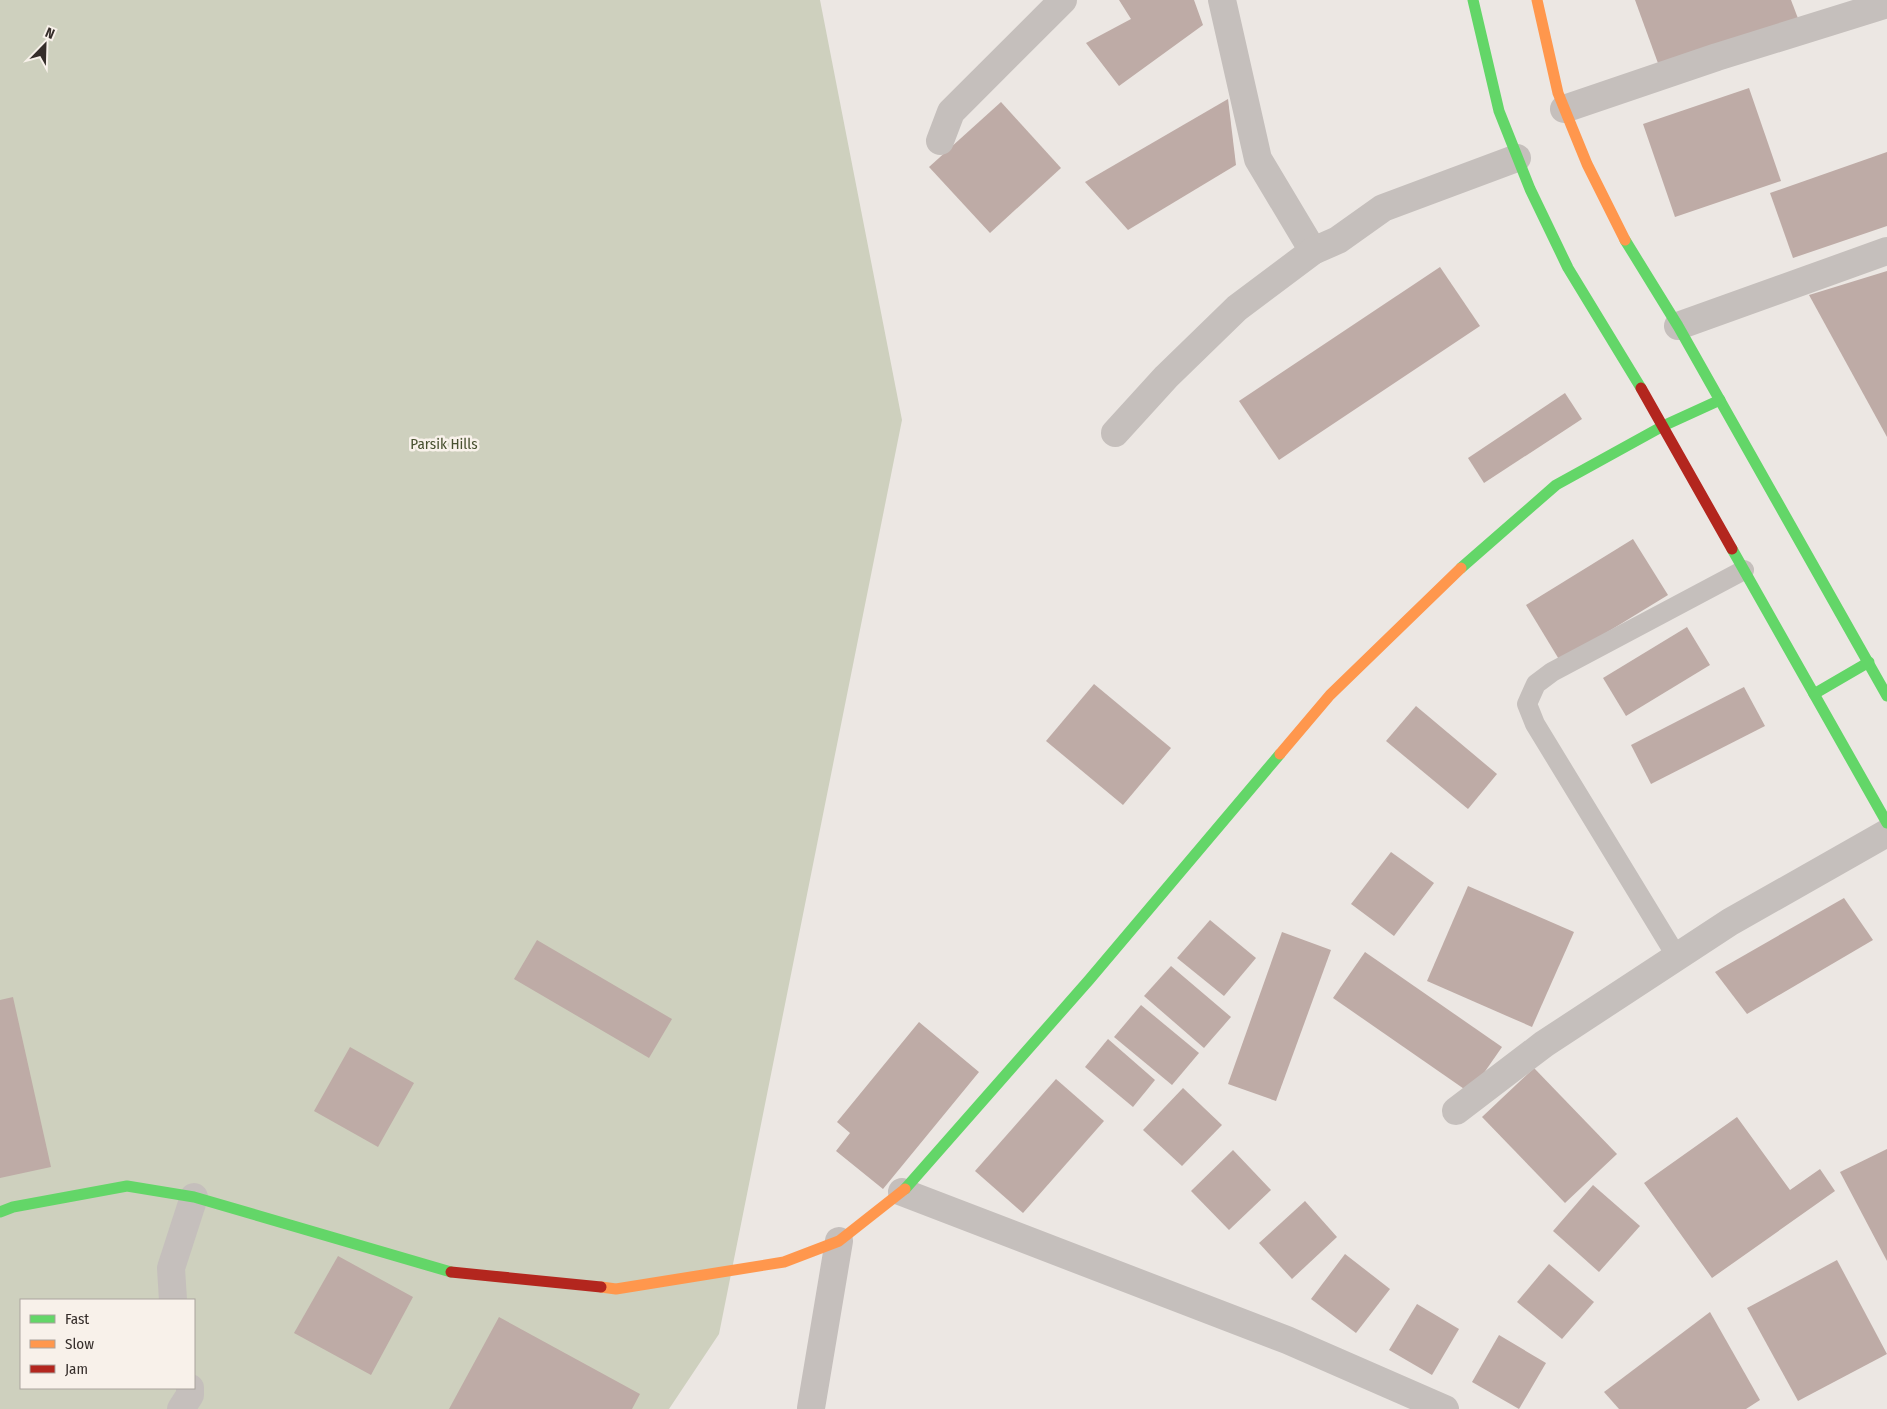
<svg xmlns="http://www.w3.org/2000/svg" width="1887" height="1409" viewBox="0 0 1887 1409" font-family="'Fira Sans Condensed',sans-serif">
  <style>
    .green { fill: #ced0be; fill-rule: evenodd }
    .building { fill: #beaba6 }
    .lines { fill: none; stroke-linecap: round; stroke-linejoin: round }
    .lane { stroke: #c5bfbc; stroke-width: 20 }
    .street { stroke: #c5bfbc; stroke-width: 28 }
    .fast { stroke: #63d668; stroke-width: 11 }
    .slow { stroke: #ff974d; stroke-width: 11 }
    .jam { stroke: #b3261e; stroke-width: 11 }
    .labels { text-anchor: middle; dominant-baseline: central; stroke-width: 5; stroke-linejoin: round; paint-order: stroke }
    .park-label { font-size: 15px; fill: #485130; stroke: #f8f1ea }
  </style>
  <rect width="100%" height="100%" fill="#ece7e3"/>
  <path class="green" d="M0,0h820l82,420 -183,914 -50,75h-669zM21,1300h173v88h-173z"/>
  <g class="building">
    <polygon points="1119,0 1194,0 1203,25 1119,86 1086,43 1131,19"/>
    <polygon points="1635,0 1791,0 1799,21 1659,66"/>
    <polygon points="1749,88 1781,181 1675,217 1643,124"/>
    <polygon points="1228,99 1236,165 1128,230 1085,182"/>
    <polygon points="1001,102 1061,168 990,233 929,167"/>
    <polygon points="1887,152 1887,226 1793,258 1770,193"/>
    <polygon points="1440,267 1480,326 1279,460 1239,401"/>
    <polygon points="1887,271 1887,437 1809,295"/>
    <polygon points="1565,393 1582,419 1484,483 1468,458"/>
    <polygon points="1633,539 1668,595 1560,661 1526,605"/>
    <polygon points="1687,627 1710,665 1626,716 1603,678"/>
    <polygon points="1094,684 1171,748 1123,805 1046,741"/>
    <polygon points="1744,687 1765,726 1651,784 1631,745"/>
    <polygon points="1416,706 1497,774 1468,809 1386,741"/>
    <polygon points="1391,852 1434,883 1394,936 1351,904"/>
    <polygon points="1468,886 1574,932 1532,1027 1427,981"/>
    <polygon points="1844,898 1873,940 1747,1014 1715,972"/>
    <polygon points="1210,920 1256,958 1224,996 1177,958"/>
    <polygon points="1282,932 1331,950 1276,1101 1228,1084"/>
    <polygon points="537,940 672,1019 649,1058 514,979"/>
    <polygon points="1365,952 1502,1047 1470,1093 1333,998"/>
    <polygon points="1171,966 1231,1017 1204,1048 1144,996"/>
    <polygon points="13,997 51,1167 0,1178 0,1000"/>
    <polygon points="1141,1005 1199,1053 1172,1085 1114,1037"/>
    <polygon points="919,1022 979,1072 883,1189 836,1151 850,1133 837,1122"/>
    <polygon points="1108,1039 1155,1080 1133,1107 1085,1067"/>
    <polygon points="350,1047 414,1083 378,1147 314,1111"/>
    <polygon points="1534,1068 1617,1154 1565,1203 1482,1117"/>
    <polygon points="1056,1079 1104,1121 1023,1213 975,1171"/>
    <polygon points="1183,1088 1222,1125 1182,1166 1143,1130"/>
    <polygon points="1737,1117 1790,1190 1820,1169 1835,1191 1712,1278 1644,1183"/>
    <polygon points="1887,1149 1887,1261 1840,1172"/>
    <polygon points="1233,1150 1271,1190 1229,1230 1191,1191"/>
    <polygon points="1593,1185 1640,1226 1599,1272 1553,1231"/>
    <polygon points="1305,1201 1337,1237 1292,1279 1259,1243"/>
    <polygon points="1345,1254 1390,1289 1356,1333 1311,1299"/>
    <polygon points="338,1256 413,1297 371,1375 294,1333"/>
    <polygon points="1837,1260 1887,1354 1798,1401 1747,1308"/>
    <polygon points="1549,1264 1594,1302 1562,1339 1517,1302"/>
    <polygon points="1417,1304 1459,1329 1432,1375 1389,1350"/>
    <polygon points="1710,1312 1760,1400 1746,1409 1619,1409 1604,1392"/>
    <polygon points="499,1317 640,1394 632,1409 449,1409"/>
    <polygon points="1499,1335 1546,1363 1519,1409 1472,1382"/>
  </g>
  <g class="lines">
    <polyline class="lane" points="1677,957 1535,724 1527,704 1536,684 1552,672 1744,570"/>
    <g class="street">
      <polyline points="1222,0 1258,159 1313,251"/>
      <polyline points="1564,109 1717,57 1887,4"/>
      <polyline points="940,141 951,112 1063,0"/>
      <polyline points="1678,326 1887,251"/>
      <polyline points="1115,433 1166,377 1237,308 1313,251 1338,240 1383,208 1517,158"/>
      <polyline points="1456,1111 1544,1044 1730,922 1887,833"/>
      <polyline points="902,1192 1287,1340 1445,1409"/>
      <polyline points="173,1300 171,1268 194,1197"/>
      <polyline points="811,1408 839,1241"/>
      <polyline points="181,1409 190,1395 190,1388"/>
    </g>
    <g class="fast">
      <polyline points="1473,0 1499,111 1530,189 1568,268 1641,388"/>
      <polyline points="1625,240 1678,326 1887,696"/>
      <polyline points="1732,549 1887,823"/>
      <polyline points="1461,568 1556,485 1663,426 1720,400"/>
      <polyline points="1814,694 1869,662"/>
      <polyline points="905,1189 1089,980 1280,754"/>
      <polyline points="0,1212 13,1207 127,1186 194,1197 451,1272"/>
    </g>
    <g class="slow">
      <polyline points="1537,0 1558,93 1587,164 1625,240"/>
      <polyline points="1280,754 1330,695 1461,568"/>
      <polyline points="601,1287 616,1289 784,1262 839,1241 905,1189"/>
    </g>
    <g class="jam">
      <polyline points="1641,388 1732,549"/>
      <polyline points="451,1272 601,1287"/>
    </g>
  </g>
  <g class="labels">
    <g class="park-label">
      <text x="444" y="444">Parsik Hills</text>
    </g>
  </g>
  <rect x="20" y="1299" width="175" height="90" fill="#f8f1ea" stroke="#aaa39d"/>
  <rect x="30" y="1315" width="25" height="8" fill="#63d668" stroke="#aaa39d"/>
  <text x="65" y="1324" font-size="15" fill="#352d2a">Fast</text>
  <rect x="30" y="1340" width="25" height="8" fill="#ff974d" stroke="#aaa39d"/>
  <text x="65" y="1349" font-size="15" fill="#352d2a">Slow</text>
  <rect x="30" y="1365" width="25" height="8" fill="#b3261e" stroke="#aaa39d"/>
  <text x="65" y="1374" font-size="15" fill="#352d2a">Jam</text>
  <g transform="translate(45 45) rotate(23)" stroke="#f8f1ea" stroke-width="4" paint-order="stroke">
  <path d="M0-4L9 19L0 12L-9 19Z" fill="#352d2a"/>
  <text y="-8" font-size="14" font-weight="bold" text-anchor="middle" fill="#352d2a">N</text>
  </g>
</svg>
